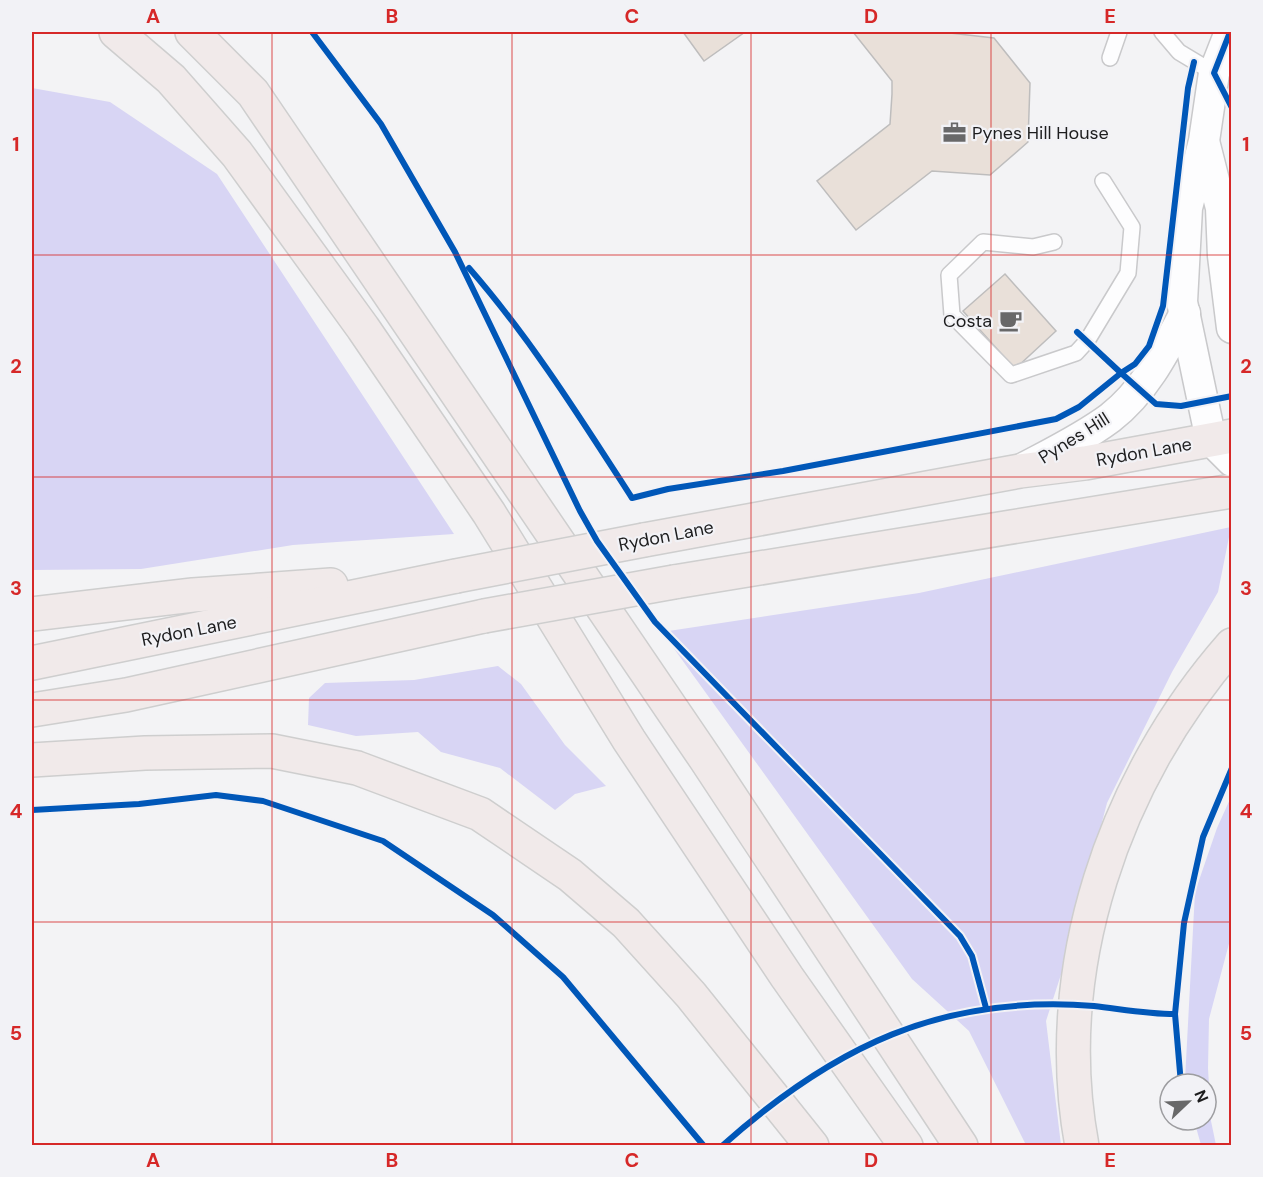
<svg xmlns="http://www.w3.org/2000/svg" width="1263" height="1177" viewBox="0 0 1263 1177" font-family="'DM Sans',sans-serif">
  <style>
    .green { fill: #d7d5f5 }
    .forest { fill: #d8d5f4 }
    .building { fill: #e9e0d9; stroke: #bebdbd; stroke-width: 1.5 }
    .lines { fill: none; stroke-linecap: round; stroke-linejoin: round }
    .lane-casing { stroke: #c9c9cb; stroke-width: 18 }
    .street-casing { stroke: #c9c9cb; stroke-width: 33 }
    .primary-casing { stroke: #cecece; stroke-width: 36 }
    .lane { stroke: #fdfdfe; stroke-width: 15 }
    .street { stroke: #fdfdfe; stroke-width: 30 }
    .primary { stroke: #f1eaea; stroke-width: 33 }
    .primary-bridge-casing { stroke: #cecece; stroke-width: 36; stroke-linecap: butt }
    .primary-bridge { stroke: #f1eaea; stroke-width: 33 }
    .cycleway-casing { stroke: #f2f2f6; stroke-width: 10 }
    .cycleway { stroke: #0057b8; stroke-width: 6 }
    .grid { fill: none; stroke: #d62828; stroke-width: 1.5; stroke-opacity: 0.55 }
    .labels { text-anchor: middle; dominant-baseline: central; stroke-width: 4.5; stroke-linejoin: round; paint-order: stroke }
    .poi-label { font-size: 18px; fill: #1d1d1e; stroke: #f2f2f6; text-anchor: start }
    .street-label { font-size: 18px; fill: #1d1d1e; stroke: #f2f2f6 }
    .neatline { fill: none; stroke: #d62828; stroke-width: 2 }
    .grid-label { font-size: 20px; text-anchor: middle; font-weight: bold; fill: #d62828 }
  </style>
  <rect width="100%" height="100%" fill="#f3f3f5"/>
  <polygon class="green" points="1231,797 1231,936 1209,1019 1208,1068 1211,1121 1216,1145 1201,1145 1194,1120 1206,1120 1206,1084 1186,1084 1185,1080 1195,892 1217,828"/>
  <g class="forest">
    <polygon points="32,88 110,102 217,174 454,534 293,545 141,569 32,570"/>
    <polygon points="1231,527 1218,592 1172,672 1107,803 1066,959 1046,1021 1061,1145 1026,1145 969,1031 912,979 662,632 919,593"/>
    <polygon points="498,666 521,684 565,745 606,786 575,794 555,810 500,768 441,752 418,732 356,736 308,725 309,698 325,683 414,680"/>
  </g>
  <g class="building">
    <polygon points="683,32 745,32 704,61"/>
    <polygon points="853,32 941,32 994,38 1030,83 1028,142 990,175 932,171 856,230 817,181 890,124 892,94 892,81"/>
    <polygon points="1005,274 1056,331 1015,369 963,311"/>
  </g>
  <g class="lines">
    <defs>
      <g id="lane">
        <polyline points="1162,32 1179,52 1214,73"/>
        <polyline points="1110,58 1119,32"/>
        <polyline points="1054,242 1033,247 983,242 949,275 952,315 1011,375 1076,353 1087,341 1128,273 1132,227 1103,181"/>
      </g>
      <g id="street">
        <polyline points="1230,32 1214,73 1204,141 1187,208 1182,302 1211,440 1232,461"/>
        <polyline points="1205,145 1221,208 1223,256 1232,328"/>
        <path d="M1022,469c30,-16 61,-31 88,-51 35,-27 55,-67 75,-105"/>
      </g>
      <g id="primary">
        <polyline points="116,32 171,79 237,154 363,328 489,513 629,740 787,977 906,1146"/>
        <polyline points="192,32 253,93 705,758 961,1146"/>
        <polyline points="644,540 1020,471 1085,463 1232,436"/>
        <polyline points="674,582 1232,491"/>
        <polyline points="32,614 193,595 331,585"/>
        <polyline points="32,663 456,576"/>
        <polyline points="32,710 126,695 484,616"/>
        <polyline points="32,760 145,753 272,751 357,768 480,814 570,875 626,923 691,995 812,1146"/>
        <path d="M1082,1146c-33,-177 32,-367 150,-501"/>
      </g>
    </defs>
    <use href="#lane" class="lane-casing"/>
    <use href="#street" class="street-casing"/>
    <use href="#primary" class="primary-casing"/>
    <use href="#lane" class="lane"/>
    <use href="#street" class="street"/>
    <use href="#primary" class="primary"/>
    <defs>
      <g id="primary-bridge">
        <polyline points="456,576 644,540"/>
        <polyline points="484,616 674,582"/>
      </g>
    </defs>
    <use href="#primary-bridge" class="primary-bridge-casing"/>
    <use href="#primary-bridge" class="primary-bridge"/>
    <defs>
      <g id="cycleway">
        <polyline points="312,32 381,124 455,252 580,511 597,541 655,622 960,936 972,956 986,1008"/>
        <polyline points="1230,32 1214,73 1232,108"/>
        <path d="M469,268c62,71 112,151 163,230l36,-9 115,-18 273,-52 23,-12 42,-34 35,31 25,2 51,-10"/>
        <polyline points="1077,332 1121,373 1135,364 1149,346 1163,306 1188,88 1194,62"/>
        <polyline points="32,810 139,804 216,795 263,801 383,841 493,915 563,977 704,1146"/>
        <polyline points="1181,1084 1175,1014 1184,923 1203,837 1232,768"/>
        <path d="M722,1146c111,-99 219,-152 372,-140 27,3 53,8 81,8"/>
      </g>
    </defs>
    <use href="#cycleway" class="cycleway-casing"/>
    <use href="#cycleway" class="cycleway"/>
  </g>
  <path class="grid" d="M272,32v1114M512,32v1114M751,32v1114M991,32v1114M32,255h1200M32,477h1200M32,700h1200M32,922h1200"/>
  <defs>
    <symbol id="office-bare" viewBox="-9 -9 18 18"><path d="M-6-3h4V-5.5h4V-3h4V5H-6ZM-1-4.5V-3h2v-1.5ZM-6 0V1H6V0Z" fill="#686869" stroke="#f2f2f6" stroke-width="2.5" paint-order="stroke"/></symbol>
    <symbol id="cafe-bare" viewBox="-9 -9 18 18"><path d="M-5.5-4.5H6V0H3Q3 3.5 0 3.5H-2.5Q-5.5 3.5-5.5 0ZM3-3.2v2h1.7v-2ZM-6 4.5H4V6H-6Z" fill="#686869" stroke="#f2f2f6" stroke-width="2.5" paint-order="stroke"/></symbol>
  </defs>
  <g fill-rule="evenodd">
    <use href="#office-bare" x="938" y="116" width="33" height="33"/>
    <use href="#cafe-bare" x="994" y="304" width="33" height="33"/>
  </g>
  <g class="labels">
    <g class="poi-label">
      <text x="972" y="133">Pynes Hill House</text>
      <text x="992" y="321" text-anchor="end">Costa</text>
    </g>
    <g class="street-label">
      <text transform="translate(1074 438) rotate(-32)">Pynes Hill</text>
      <text transform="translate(1144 452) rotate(-10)">Rydon Lane</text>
      <text transform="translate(666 536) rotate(-11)">Rydon Lane</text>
      <text transform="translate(189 631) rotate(-11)">Rydon Lane</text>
    </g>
  </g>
  <rect width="1263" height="1177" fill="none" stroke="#f2f2f6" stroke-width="66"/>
  <g transform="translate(1188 1102) rotate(67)"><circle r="28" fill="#f2f2f6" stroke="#9d9da0" stroke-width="1.5"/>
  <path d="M0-4.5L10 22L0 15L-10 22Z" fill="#686869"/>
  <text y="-9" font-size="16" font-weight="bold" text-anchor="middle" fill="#1d1d1e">N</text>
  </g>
  <rect x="33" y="33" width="1197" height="1111" class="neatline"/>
  <g class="grid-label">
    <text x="153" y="23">A</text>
    <text x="392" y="23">B</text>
    <text x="632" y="23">C</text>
    <text x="871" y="23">D</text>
    <text x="1110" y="23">E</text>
    <text x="16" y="151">1</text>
    <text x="1246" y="151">1</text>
    <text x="16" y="373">2</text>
    <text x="1246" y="373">2</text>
    <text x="16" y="595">3</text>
    <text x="1246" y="595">3</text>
    <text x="16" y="818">4</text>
    <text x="1246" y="818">4</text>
    <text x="16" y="1040">5</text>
    <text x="1246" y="1040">5</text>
    <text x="153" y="1167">A</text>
    <text x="392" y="1167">B</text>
    <text x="632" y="1167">C</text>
    <text x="871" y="1167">D</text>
    <text x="1110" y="1167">E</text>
  </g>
</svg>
